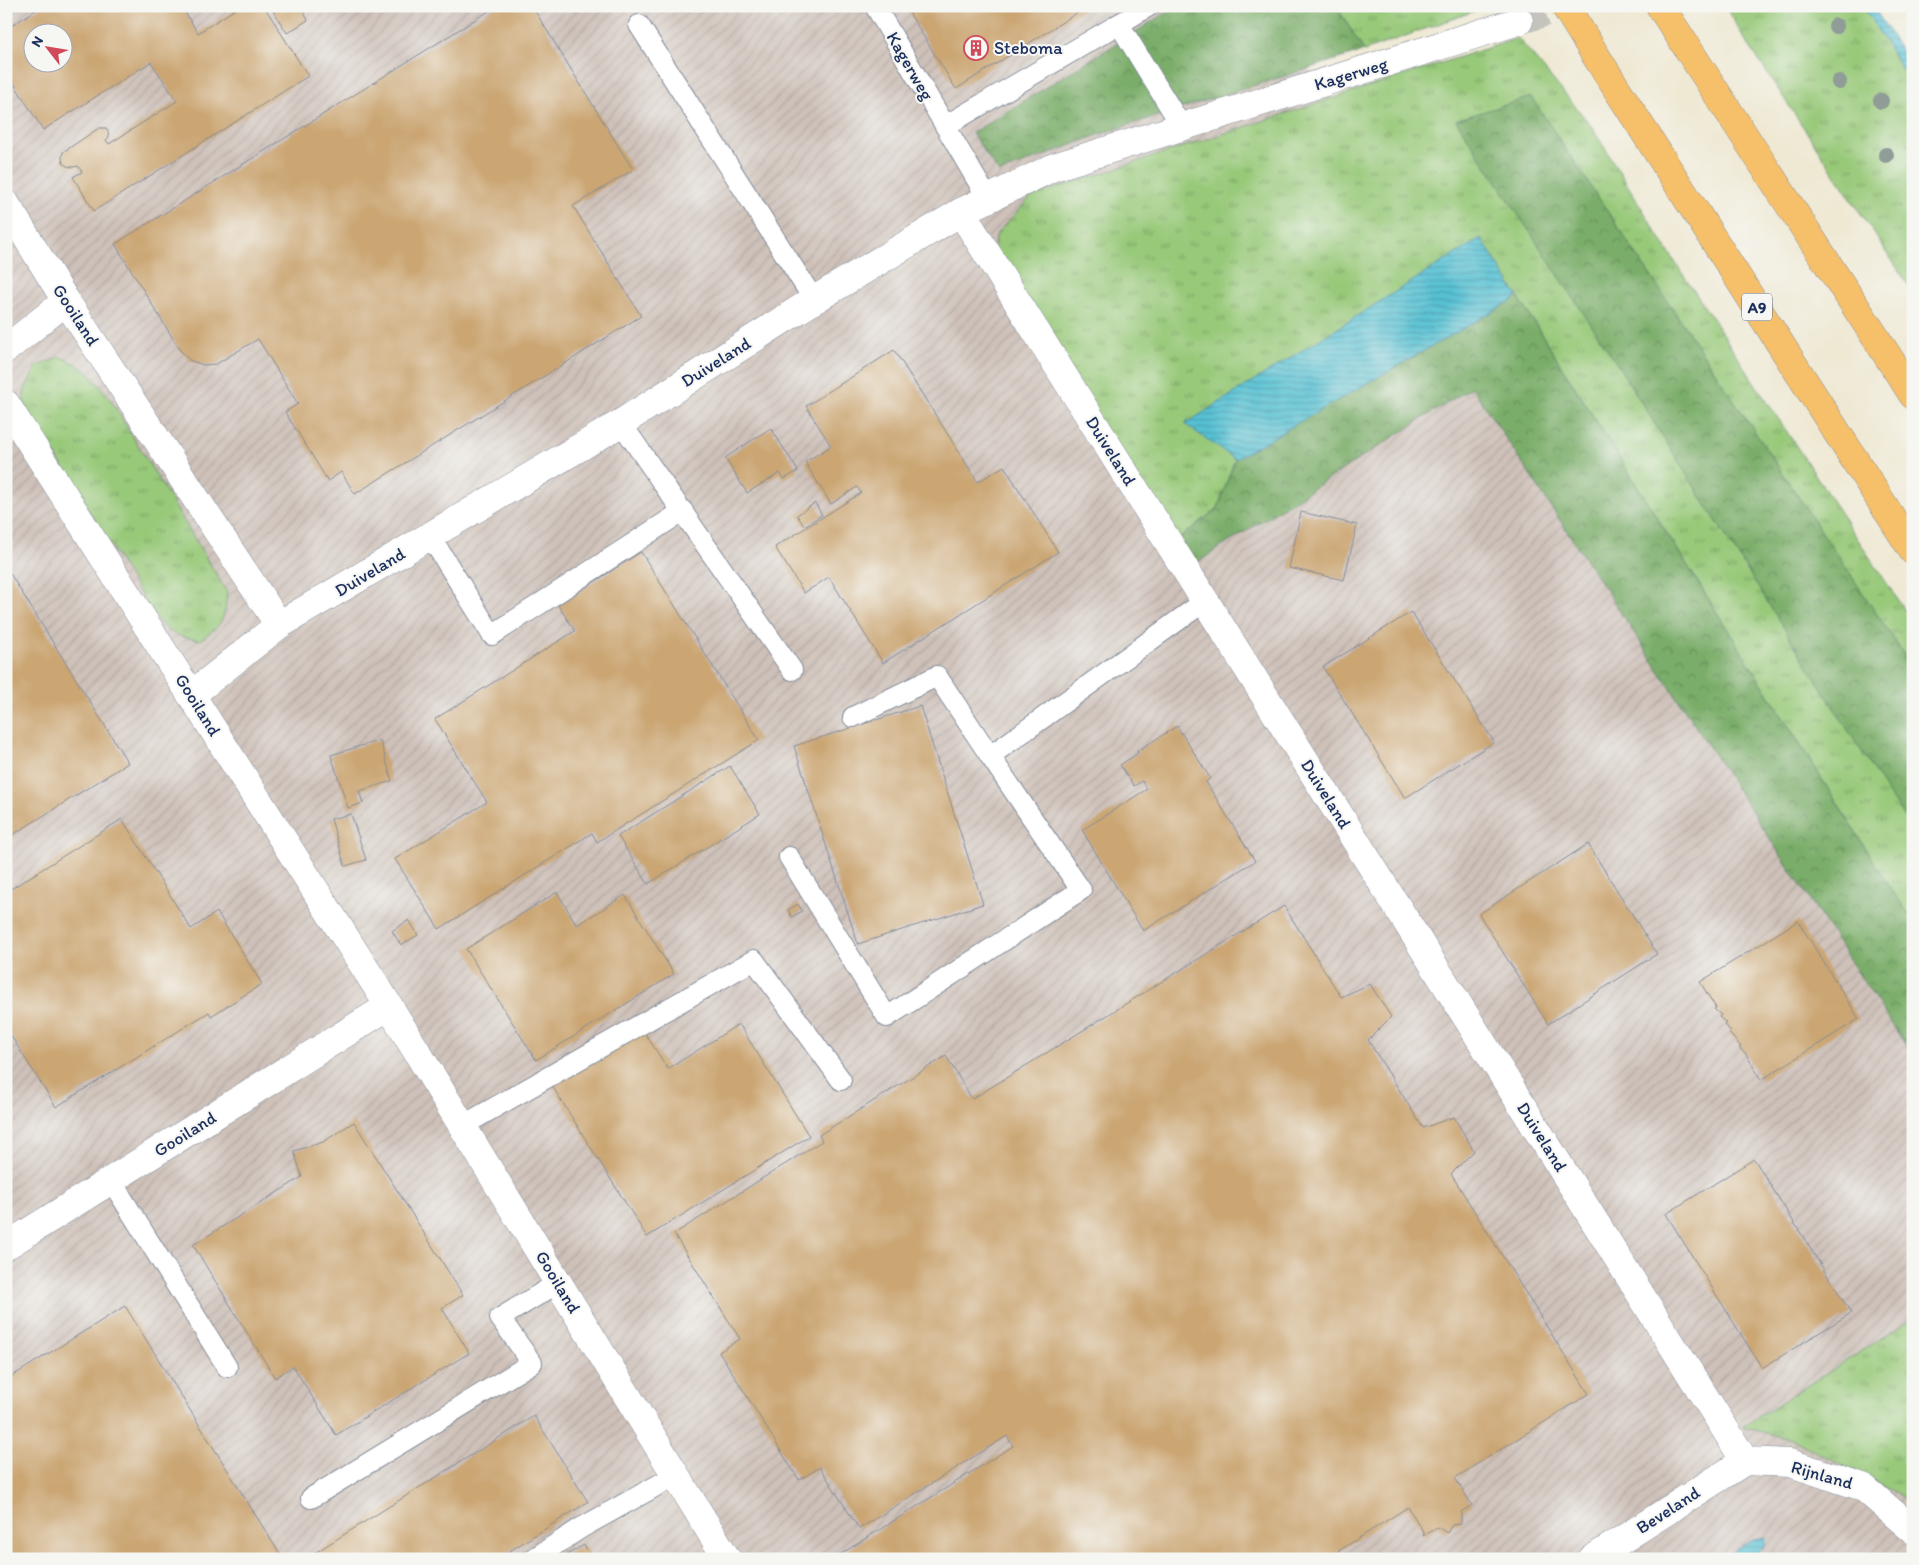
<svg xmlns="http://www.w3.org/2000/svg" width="1919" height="1565" viewBox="0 0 1919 1565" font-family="Itim,sans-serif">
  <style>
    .industrial { fill: url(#industrial-furrows); fill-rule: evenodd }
    .grass { fill: url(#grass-tufts); stroke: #5a7c6c }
    .forest { fill: url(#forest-crowns); stroke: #4a6e64 }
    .water { fill: url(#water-rules); stroke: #397898 }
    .building { fill: #cba673; fill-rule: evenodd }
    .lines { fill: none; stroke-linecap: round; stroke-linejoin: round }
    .minor-tunnel { stroke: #c5c4bc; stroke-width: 28; stroke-dasharray: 28 14; stroke-linecap: butt }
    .service-casing { stroke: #858c99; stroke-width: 22 }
    .minor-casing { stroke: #858c99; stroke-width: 29 }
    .motorway-casing { stroke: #858c99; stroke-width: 29 }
    .service { stroke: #fff; stroke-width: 20 }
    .minor { stroke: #fff; stroke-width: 28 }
    .motorway { stroke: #f6c06b; stroke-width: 28 }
    .motorway-bridge-casing { stroke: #858c99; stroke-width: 29; stroke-linecap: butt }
    .motorway-bridge { stroke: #f6c06b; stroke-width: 28 }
    .tree { fill: #8f9c98 }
    .labels { text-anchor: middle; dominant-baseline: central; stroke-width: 4; stroke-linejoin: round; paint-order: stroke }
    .shield { fill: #f6f6f2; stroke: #5d6b8a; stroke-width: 1 }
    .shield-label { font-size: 16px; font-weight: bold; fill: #1b2f5e }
    .poi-label { font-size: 18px; fill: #1b2f5e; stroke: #f6f6f2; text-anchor: start }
    .street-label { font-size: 18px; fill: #1b2f5e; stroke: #f6f6f2 }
  </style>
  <defs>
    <pattern id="industrial-furrows" width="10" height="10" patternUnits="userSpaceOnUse" patternTransform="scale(1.25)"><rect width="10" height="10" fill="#cec1b9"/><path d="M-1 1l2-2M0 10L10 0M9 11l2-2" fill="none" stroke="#b0a6a1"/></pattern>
    <pattern id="grass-tufts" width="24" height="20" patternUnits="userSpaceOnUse" patternTransform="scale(1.25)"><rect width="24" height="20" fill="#98c979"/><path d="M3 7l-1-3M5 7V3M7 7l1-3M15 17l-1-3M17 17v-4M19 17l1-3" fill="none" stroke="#7ba466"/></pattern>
    <pattern id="forest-crowns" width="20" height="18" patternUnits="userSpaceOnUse" patternTransform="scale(1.25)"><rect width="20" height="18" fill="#7aad69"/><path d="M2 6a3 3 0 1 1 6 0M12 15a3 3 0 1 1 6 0" fill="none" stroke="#638d5a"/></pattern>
    <pattern id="water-rules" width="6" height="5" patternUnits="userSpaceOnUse" patternTransform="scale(1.25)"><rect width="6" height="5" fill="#57c1d3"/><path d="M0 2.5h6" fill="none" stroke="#479dae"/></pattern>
  </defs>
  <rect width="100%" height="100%" fill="#f6f6f2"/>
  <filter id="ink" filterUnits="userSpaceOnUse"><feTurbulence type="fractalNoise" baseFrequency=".02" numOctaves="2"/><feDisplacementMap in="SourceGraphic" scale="10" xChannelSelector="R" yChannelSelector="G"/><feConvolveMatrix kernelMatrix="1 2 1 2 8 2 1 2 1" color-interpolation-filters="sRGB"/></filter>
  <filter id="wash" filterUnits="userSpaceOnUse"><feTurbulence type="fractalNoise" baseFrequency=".0096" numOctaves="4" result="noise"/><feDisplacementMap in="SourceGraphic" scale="20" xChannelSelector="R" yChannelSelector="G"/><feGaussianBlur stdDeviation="1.12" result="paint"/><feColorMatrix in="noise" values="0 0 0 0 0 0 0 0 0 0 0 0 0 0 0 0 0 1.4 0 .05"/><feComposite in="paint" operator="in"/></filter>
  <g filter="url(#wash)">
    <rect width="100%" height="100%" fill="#efe9d4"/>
    <path class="industrial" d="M6,6h1254l17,30 136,144 500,764v615h-1907zM32,32h30v30h-30z"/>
    <g class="grass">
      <polygon points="1336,6 1488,6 1364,51"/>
      <polygon points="1725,6 1863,6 1913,87 1913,292 1744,38"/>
      <polygon points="1518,38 1590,124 1673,259 1913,623 1913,920 1895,895 1481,238 1186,424 1235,459 1218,508 1170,546 992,257 997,233 1032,196"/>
      <path d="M60,357c28,10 33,20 50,42l117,193c-2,27 -3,32 -27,48 -29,-4 -33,-8 -50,-30l-114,-187c-20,-25 -13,-31 1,-57z"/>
      <polygon points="1913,1318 1913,1504 1906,1499 1794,1440 1742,1427"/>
    </g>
    <g class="forest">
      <polygon points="1177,6 1336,6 1364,51 1103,133 999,173 972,133"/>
      <polygon points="1531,97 1913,668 1913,829 1891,798 1617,364 1456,120"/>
      <polygon points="1518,297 1895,895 1913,920 1913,1056 1472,387 1185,570 1170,546 1218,508 1235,459"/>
    </g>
    <g class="water">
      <polygon points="1863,6 1873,6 1913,70 1913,87"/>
      <polygon points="1481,238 1518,297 1235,459 1185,424"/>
      <polygon points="1766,1538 1765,1546 1753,1559 1722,1559 1753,1540"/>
    </g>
    <g id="blocks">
      <g class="building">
        <path d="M42,6h139l17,27 42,-27h24l44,70 -214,135 -21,-34 9,-5 -4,-6 -5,1 -6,-1 -4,-3 -1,-5 1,-6 36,-24h7l2,3 1,6 -3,3 3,4 68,-43 -26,-39 -108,68 -37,-59v-42zM32,32h30v30h-30z"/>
        <polygon points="270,6 300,6 308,20 287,33"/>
        <polygon points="497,6 532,6 633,170 573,206 641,316 355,494 341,472 328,481 285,412 298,404 258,339 216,364 203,365 189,360 180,350 115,244"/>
        <polygon points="905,6 1088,6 956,89"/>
        <polygon points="894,350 978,482 1004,466 1058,552 883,663 829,577 804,593 775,547 861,493 857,487 831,504 805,462 831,446 806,406"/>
        <polygon points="771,428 798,471 784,479 780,473 747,493 725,458"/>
        <polygon points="815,503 822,515 804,526 797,515"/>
        <polygon points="1301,512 1357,525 1344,580 1289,568"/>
        <polygon points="641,552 759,740 597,842 592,833 439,929 395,859 487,802 435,719 575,631 558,605"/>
        <polygon points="6,567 128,763 6,839"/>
        <polygon points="1411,612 1494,742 1405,798 1323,667"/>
        <polygon points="920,706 983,904 858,944 794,746"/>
        <polygon points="1177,726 1210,778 1206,782 1255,861 1143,931 1082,830 1147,789 1142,781 1134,786 1120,765 1138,753 1137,751"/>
        <polygon points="380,740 392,781 359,791 363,803 348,808 331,755"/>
        <polygon points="730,766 760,814 648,884 618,836"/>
        <polygon points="351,814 366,860 345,866 331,819"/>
        <polygon points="122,819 191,929 217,912 262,984 211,1016 209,1012 56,1107 6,1028 6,892"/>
        <polygon points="1588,844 1657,954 1548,1024 1479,914"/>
        <polygon points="557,892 577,925 625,895 674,974 536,1060 466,949"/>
        <polygon points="798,904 802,911 792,917 788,910"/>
        <polygon points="1284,906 1341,997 1370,984 1391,1017 1368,1040 1423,1128 1454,1117 1474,1151 1451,1174 1589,1394 1455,1478 1472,1505 1461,1512 1461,1524 1452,1525 1447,1533 1437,1527 1423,1536 1424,1533 1408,1507 1326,1559 833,1559 1013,1446 1007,1436 859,1529 820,1467 799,1480 720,1353 719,1352 740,1339 674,1234 822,1141 819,1135 946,1056 972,1099"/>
        <polygon points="409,920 418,935 401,945 392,931"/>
        <polygon points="1798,921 1859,1019 1761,1080 1746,1054 1739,1048 1741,1047 1729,1033 1731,1031 1724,1025 1726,1023 1719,1017 1721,1015 1714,1009 1716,1008 1700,982"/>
        <polygon points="739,1024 809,1136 647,1237 551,1084 641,1027 668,1069"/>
        <polygon points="354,1122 463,1295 442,1308 469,1353 336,1435 293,1366 275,1378 193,1245 302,1177 294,1151 323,1142"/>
        <polygon points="1754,1159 1851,1313 1762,1368 1666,1214"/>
        <polygon points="125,1306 283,1559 6,1559 6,1380"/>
        <polygon points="534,1416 588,1502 497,1559 305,1559"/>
        <polygon points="584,1545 593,1559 561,1559 570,1553"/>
      </g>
    </g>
  </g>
  <g filter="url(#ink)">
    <use href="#blocks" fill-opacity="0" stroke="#858c99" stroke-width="1"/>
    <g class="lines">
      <polyline class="minor-tunnel" points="1519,21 1565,6"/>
      <defs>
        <g id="service">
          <polyline points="875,6 988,199"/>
          <polyline points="1119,24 1149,6"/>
          <polyline points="639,25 814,300"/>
          <polyline points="945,126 1119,24 1182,127"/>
          <polyline points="621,423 792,670"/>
          <polyline points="430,536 492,635 683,511"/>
          <polyline points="853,717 937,676 990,756"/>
          <polyline points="789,857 887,1017 1081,890 990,756 1205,601"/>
          <polyline points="462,1126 754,960 841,1080"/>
          <polyline points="111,1180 227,1367"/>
          <polyline points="311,1498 532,1363 500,1318 558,1283"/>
          <polyline points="533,1559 581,1528 676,1475"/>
        </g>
        <g id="minor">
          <polyline points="6,204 66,301 279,625"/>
          <polyline points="961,212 1054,167 1519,21"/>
          <polyline points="6,349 66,301"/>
          <polyline points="6,404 389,1006 727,1559"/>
          <polyline points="191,695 279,625 621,423 814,300 961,212 1745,1461"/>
          <polyline points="6,1246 389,1006"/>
          <polyline points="1745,1461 1790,1463 1863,1487 1913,1530"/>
          <polyline points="1592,1559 1745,1461"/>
        </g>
        <g id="motorway">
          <polyline points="1660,6 1913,395"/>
          <polyline points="1601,64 1913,551"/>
        </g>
      </defs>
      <use href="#service" class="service-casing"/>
      <use href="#minor" class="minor-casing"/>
      <use href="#motorway" class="motorway-casing"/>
      <use href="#service" class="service"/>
      <use href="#minor" class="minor"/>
      <use href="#motorway" class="motorway"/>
      <defs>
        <polyline id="motorway-bridge" points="1565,6 1601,64"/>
      </defs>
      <use href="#motorway-bridge" class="motorway-bridge-casing"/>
      <use href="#motorway-bridge" class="motorway-bridge"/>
    </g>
    <g class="tree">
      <circle cx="1836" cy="26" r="8"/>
      <circle cx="1839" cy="82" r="8"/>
      <circle cx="1881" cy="101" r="8"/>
      <circle cx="1886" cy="155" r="8"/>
    </g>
  </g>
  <defs>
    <symbol id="building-ring" viewBox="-11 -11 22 22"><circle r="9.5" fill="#f6f6f2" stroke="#d1495b" stroke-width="1.5"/><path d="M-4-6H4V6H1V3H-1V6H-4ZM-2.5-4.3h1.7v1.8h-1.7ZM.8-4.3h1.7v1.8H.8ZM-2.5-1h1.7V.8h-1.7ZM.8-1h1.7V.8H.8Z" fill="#d1495b"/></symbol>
  </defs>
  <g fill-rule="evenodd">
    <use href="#building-ring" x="962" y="34" width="28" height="28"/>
  </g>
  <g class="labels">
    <rect class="shield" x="1742" y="293.5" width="30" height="27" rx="4"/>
    <g class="shield-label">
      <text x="1757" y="307">A9</text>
    </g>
    <g class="poi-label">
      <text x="994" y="48">Steboma</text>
    </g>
    <g class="street-label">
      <text transform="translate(910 66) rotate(60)">Kagerweg</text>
      <text transform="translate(1351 74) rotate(-17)">Kagerweg</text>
      <text transform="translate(76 315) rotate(57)">Gooiland</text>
      <text transform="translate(716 362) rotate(-32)">Duiveland</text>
      <text transform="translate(1111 451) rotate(58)">Duiveland</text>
      <text transform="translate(370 572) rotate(-31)">Duiveland</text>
      <text transform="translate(198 705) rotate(58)">Gooiland</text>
      <text transform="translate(1326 794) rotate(58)">Duiveland</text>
      <text transform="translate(185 1134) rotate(-32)">Gooiland</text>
      <text transform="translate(1542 1137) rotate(58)">Duiveland</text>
      <text transform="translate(558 1282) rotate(59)">Gooiland</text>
      <text transform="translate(1822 1475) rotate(16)">Rijnland</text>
      <text transform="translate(1668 1510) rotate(-33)">Beveland</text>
    </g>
  </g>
  <rect width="1919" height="1565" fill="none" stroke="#f6f6f2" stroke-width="25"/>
  <g transform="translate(48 48) rotate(301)"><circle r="24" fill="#f6f6f2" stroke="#9ea6b7"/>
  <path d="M0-4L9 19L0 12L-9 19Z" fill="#d1495b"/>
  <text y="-8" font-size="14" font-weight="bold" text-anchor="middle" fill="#1b2f5e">N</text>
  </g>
</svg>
